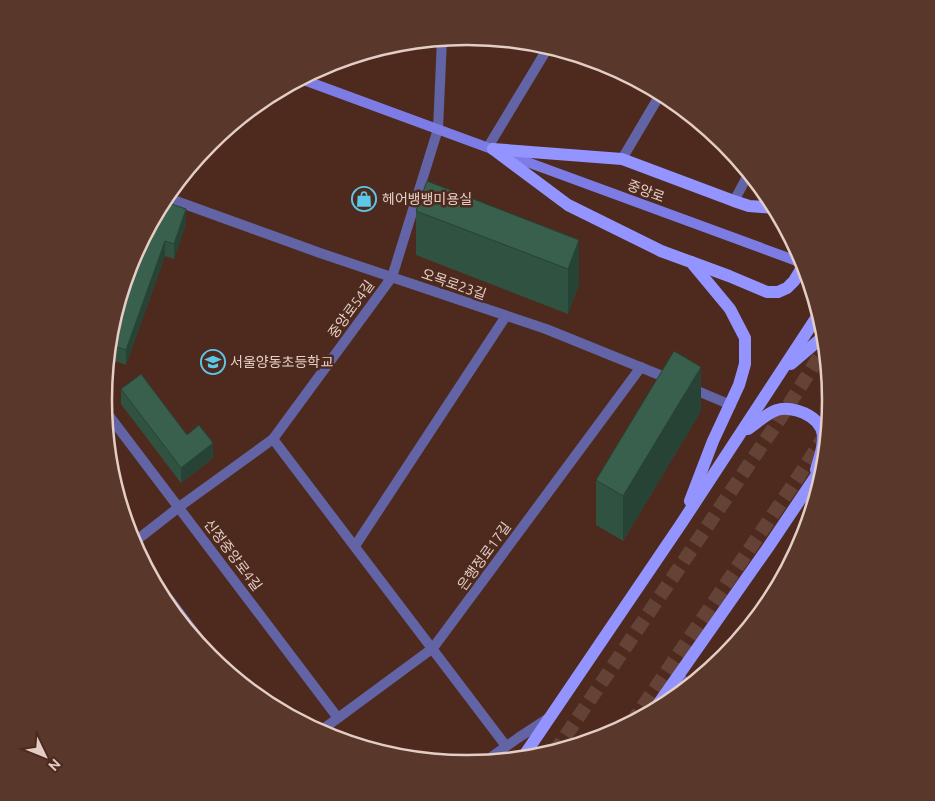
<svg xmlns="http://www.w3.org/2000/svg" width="935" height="801" viewBox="0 0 935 801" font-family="Ubuntu,'Noto Sans KR',sans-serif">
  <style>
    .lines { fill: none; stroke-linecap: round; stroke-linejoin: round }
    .trunk-tunnel { stroke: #644236; stroke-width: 14; stroke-dasharray: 14 7; stroke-linecap: butt }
    .minor { stroke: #6264a5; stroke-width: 10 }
    .tertiary { stroke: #6264a5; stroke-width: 10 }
    .secondary { stroke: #7d7ce4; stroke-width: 10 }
    .primary { stroke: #9394ff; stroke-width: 12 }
    .wall { fill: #305341 }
    .shaded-wall { fill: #274335 }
    .building { fill: #38604c; stroke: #274335 }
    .labels { text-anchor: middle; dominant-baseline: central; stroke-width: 5; stroke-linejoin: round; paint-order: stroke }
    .street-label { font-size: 14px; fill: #e4cdc5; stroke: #4d2a1d }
    .poi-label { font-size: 14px; fill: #e4cdc5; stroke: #4d2a1d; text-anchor: start }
    .rim { fill: none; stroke: #e4cdc5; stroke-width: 2.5 }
  </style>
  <rect width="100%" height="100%" fill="#4d2a1d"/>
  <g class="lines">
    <g class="trunk-tunnel">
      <polyline points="631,724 797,479 829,429"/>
      <polyline points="554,753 779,420 826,346"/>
    </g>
    <g class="minor">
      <polyline points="488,147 549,46"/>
      <polyline points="622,159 661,93"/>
      <polyline points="165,197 320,253 546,329 672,380"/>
      <polyline points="734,201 749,173"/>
      <polyline points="688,387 731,405"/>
      <polyline points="104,409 338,718"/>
      <polyline points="273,439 506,746"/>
      <polyline points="133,543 179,507 273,439 392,277 438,129 442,39"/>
      <polyline points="355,546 506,316"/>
      <polyline points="147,570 218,664"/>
      <polyline points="677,676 691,686"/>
      <polyline points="319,732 433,648 641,367"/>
    </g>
    <polyline class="tertiary" points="483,763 518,738 547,719"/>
    <polyline class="secondary" points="301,79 805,264"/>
    <g class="primary">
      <polyline points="493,149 568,205 661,251 691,262 730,309 745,338 745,364 739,385 713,441 690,501"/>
      <polyline points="493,149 622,159 734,201 749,206 776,208"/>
      <polyline points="691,262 729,276 767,292 778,292 787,288 794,281 805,263"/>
      <polyline points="791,364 825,335"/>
      <path d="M748,429c9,-6 19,-16 29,-19 8,-3 20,0 27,3 28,13 19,33 12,57"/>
      <polyline points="652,713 769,546 826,461"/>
      <polyline points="521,760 681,524 820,312"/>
    </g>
  </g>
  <g class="wall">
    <polygon points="416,211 579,240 579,284 568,314 416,255"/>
    <polygon points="186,224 174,259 165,256 126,365 107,358 110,329 131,261"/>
    <polygon points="121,389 187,435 213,458 181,483 121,404"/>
    <polygon points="701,411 623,541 596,525 596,480"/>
  </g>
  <g class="shaded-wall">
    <polygon points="186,209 186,224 174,259 174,244"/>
    <polygon points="579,240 579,284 568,314 568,269"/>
    <polygon points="165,241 165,256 126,365 126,350"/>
    <polygon points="701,367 701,411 623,541 623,496"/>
    <polygon points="213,443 213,458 181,483 181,468"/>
  </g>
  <g class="building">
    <polygon points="427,181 579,240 568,269 416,211"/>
    <polygon points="163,201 186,209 174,244 165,241 126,350 109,344 110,329 131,261"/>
    <polygon points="674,351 701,367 623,496 596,480"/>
    <polygon points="141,374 187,435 199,425 213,443 181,468 121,389"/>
    <polygon points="728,649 731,651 725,658 715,666"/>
  </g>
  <defs>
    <symbol id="shop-ring" viewBox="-11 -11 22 22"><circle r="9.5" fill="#4d2a1d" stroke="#5dc7e8" stroke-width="1.5"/><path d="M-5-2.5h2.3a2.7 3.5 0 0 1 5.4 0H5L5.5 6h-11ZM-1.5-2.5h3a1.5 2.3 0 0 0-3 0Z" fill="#5dc7e8"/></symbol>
    <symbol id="school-ring" viewBox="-11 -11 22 22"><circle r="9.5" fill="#4d2a1d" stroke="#5dc7e8" stroke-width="1.5"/><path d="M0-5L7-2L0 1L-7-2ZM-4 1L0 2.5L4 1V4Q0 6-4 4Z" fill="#5dc7e8"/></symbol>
  </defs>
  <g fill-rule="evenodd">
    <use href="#shop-ring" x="350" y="185" width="28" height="28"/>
    <use href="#school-ring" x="199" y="348" width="28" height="28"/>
  </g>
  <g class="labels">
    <g class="street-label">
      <text transform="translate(646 191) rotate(20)">중앙로</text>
      <text transform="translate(454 284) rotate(19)">오목로23길</text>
      <text transform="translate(351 309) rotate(-54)">중앙로54길</text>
      <text transform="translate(233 555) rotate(53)">신정중앙로4길</text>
      <text transform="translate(484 556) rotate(-54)">은행정로17길</text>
    </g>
    <g class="poi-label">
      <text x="382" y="199">헤어뱅뱅미용실</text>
      <text x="230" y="362">서울양동초등학교</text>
    </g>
  </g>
  <path d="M0 0H935V801H0ZM112 400a355 355 0 1 1 710 0a355 355 0 1 1-710 0Z" fill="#59372a" fill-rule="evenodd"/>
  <path class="rim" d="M112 400a355 355 0 1 1 710 0a355 355 0 1 1-710 0Z"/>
  <g transform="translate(45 756) rotate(133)" stroke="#4d2a1d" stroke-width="4" paint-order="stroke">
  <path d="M0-4L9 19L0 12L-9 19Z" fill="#e4cdc5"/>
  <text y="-8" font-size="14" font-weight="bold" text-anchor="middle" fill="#e4cdc5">N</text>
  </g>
</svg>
